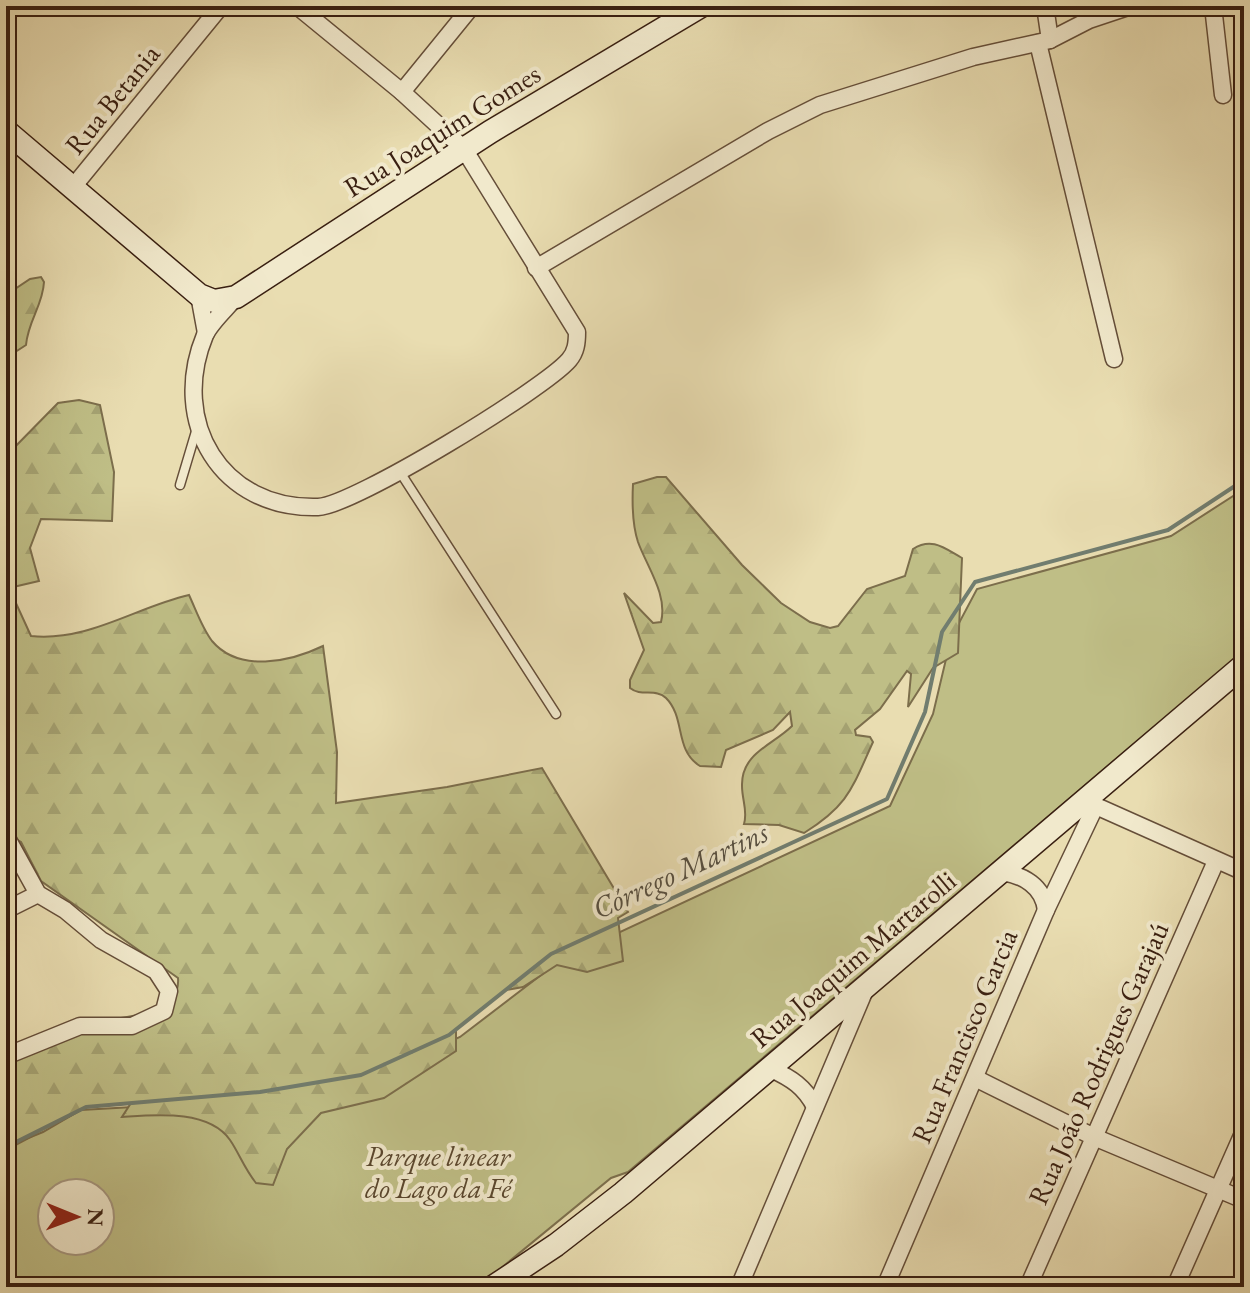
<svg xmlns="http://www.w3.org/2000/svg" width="1250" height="1293" viewBox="0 0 1250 1293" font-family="'EB Garamond',serif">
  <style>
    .green { fill: #bfbe86; stroke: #7c6e4c; stroke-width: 2; fill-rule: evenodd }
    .forest { fill: url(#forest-firs); stroke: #7c6e4c; stroke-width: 2 }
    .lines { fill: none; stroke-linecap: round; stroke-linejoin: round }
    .stream { stroke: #717d6f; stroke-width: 4 }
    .lane-casing { stroke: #654e39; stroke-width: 11 }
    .street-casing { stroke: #654e39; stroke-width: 19 }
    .secondary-casing { stroke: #391f11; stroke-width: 25 }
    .lane { stroke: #f1e9cc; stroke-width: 8 }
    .street { stroke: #f1e9cc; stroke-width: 16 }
    .secondary { stroke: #f1e9cc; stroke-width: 22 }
    .labels { text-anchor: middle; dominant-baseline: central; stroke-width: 8; stroke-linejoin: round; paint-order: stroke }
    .street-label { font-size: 28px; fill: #391f11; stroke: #f1e9cc }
    .park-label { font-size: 28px; font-style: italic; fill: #5a472e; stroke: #f1e9cc }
    .water-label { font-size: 30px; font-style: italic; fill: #554e40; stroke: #f1e9cc }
  </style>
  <defs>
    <pattern id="forest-firs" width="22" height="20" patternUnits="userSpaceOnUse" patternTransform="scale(2)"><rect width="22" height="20" fill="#bfbe86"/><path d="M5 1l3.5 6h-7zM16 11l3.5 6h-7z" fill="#a5a373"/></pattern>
  </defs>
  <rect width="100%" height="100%" fill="#e9ddb1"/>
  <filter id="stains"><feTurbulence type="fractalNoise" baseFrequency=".0025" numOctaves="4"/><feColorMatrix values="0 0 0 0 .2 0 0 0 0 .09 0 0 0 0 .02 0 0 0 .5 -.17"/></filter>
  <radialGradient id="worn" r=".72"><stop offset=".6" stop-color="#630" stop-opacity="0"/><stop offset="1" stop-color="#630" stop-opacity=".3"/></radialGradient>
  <path class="green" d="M1244,489v175l-90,63 -526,445 -17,6 -133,109h-472v-137l75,-40 194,-11 83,-16 102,-46 102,-78 328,-153 43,-92 18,-76 26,-49 194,-53zM52,1193h48v48h-48z"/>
  <g class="forest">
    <path d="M41,277l3,5c-1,23 -16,39 -18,63l-20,13v-63l24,-16z"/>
    <path d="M79,400l21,5 14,67 -2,49 -71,-2 -11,29 9,33 -30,7 22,48c57,6 105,-29 158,-41 7,15 13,33 23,46 27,32 78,21 111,5l14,106 -1,51 111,-16 95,-19 86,144 -10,6 5,43 -36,11 -30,-7 -34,22 -17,3 -50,39v22l-72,47 -63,15 -34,36 -14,36 -17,-2c-12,-15 -17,-30 -26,-43 -22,-31 -76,-25 -108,-23l9,-14 -45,4 -43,25 -37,15v-91c18,-10 37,-22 56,-29 30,-11 120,-1 116,-49l-137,-97 -20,-39 -15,-8v-378l52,-53z"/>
    <path d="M657,477h9l76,88 39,38 29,19 20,6 8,-2 29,-37 38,-13 8,-27c19,-12 31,-1 49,9l-4,95 -25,15 -25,39 3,-33 -4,-3 -27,38 -25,21 1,5 14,2 3,5c-21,46 -24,63 -69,91l-25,-8 -35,-1c4,-13 -2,-24 -2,-38 -1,-33 31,-41 50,-60l-2,-14 -17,18 -47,20 -5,17 -21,-1c-26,-16 -14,-48 -34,-68 -10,-10 -25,-1 -36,-10v-8l14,-30 -20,-57 29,30 8,-1c7,-27 -14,-55 -23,-80 -6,-18 -6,-38 -5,-58z"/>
  </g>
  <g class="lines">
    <polyline class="stream" points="6,1147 86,1107 260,1092 361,1075 449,1035 551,954 887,799 925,712 942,632 975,582 1168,530 1244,480"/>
    <defs>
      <g id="lane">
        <polyline points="400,472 556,714"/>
        <polyline points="180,485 197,428"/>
      </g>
      <g id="street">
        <polyline points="1045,6 1050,40"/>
        <polyline points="1213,6 1223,95"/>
        <polyline points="1038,43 1114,359"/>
        <polyline points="402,92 472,6"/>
        <polyline points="73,187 221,6"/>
        <polyline points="536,268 768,131 820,105 973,57 1050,40 1089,20 1131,6"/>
        <polyline points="199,295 206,333"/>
        <path d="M236,297c-10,12 -25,25 -31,38 -36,87 16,175 113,172 35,-1 226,-118 251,-147 7,-8 8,-17 8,-28l-113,-183 -62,-57 -105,-86"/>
        <polyline points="1087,802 1244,872"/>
        <polyline points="6,836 38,894 65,910 101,940 156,971 169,991 164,1011 132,1026 80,1026 6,1056"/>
        <path d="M1002,872c21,3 41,14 44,38"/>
        <polyline points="6,910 38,894"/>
        <path d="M771,1069c20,9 34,18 44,38"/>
        <polyline points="975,1078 1094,1137 1244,1200"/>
        <polyline points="739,1287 865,990"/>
        <polyline points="885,1287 1046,910 1095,807"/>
        <polyline points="1028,1287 1216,861"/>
        <polyline points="1175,1287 1244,1131"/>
      </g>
      <g id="secondary">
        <polyline points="6,131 199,295 214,301 236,297 490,132 701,6"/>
        <polyline points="493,1287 556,1245 623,1193 1244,665"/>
      </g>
    </defs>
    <use href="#lane" class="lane-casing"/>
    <use href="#street" class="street-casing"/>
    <use href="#secondary" class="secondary-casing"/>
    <use href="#lane" class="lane"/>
    <use href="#street" class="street"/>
    <use href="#secondary" class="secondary"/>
  </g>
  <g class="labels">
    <g class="street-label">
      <text transform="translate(112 99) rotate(-51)">Rua Betania</text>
      <text transform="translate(442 130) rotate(-32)">Rua Joaquim Gomes</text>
      <text transform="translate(853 959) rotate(-40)">Rua Joaquim Martarolli</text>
      <text transform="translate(964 1036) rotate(-67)">Rua Francisco Garcia</text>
      <text transform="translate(1098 1063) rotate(-66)">Rua João Rodrigues Garajaú</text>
    </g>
    <g class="park-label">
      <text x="438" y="1156">Parque linear<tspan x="438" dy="32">do Lago da Fé</tspan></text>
    </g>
    <g class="water-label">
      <text transform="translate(680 870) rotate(-25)">Córrego Martins</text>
    </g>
  </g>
  <rect width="1250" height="1293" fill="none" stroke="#e9ddb1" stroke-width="32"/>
  <rect x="8" y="8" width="1234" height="1277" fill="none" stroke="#391f11" stroke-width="4"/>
  <rect x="16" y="16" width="1218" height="1261" fill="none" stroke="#391f11" stroke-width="2"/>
  <g transform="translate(76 1217) rotate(91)"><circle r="38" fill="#f1e9cc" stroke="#a79881" stroke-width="2"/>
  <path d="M0-6L14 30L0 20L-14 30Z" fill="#8f2418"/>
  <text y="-12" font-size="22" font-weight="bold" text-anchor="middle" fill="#391f11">N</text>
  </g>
  <rect width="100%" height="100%" filter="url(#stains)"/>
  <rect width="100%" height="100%" fill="url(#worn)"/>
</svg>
